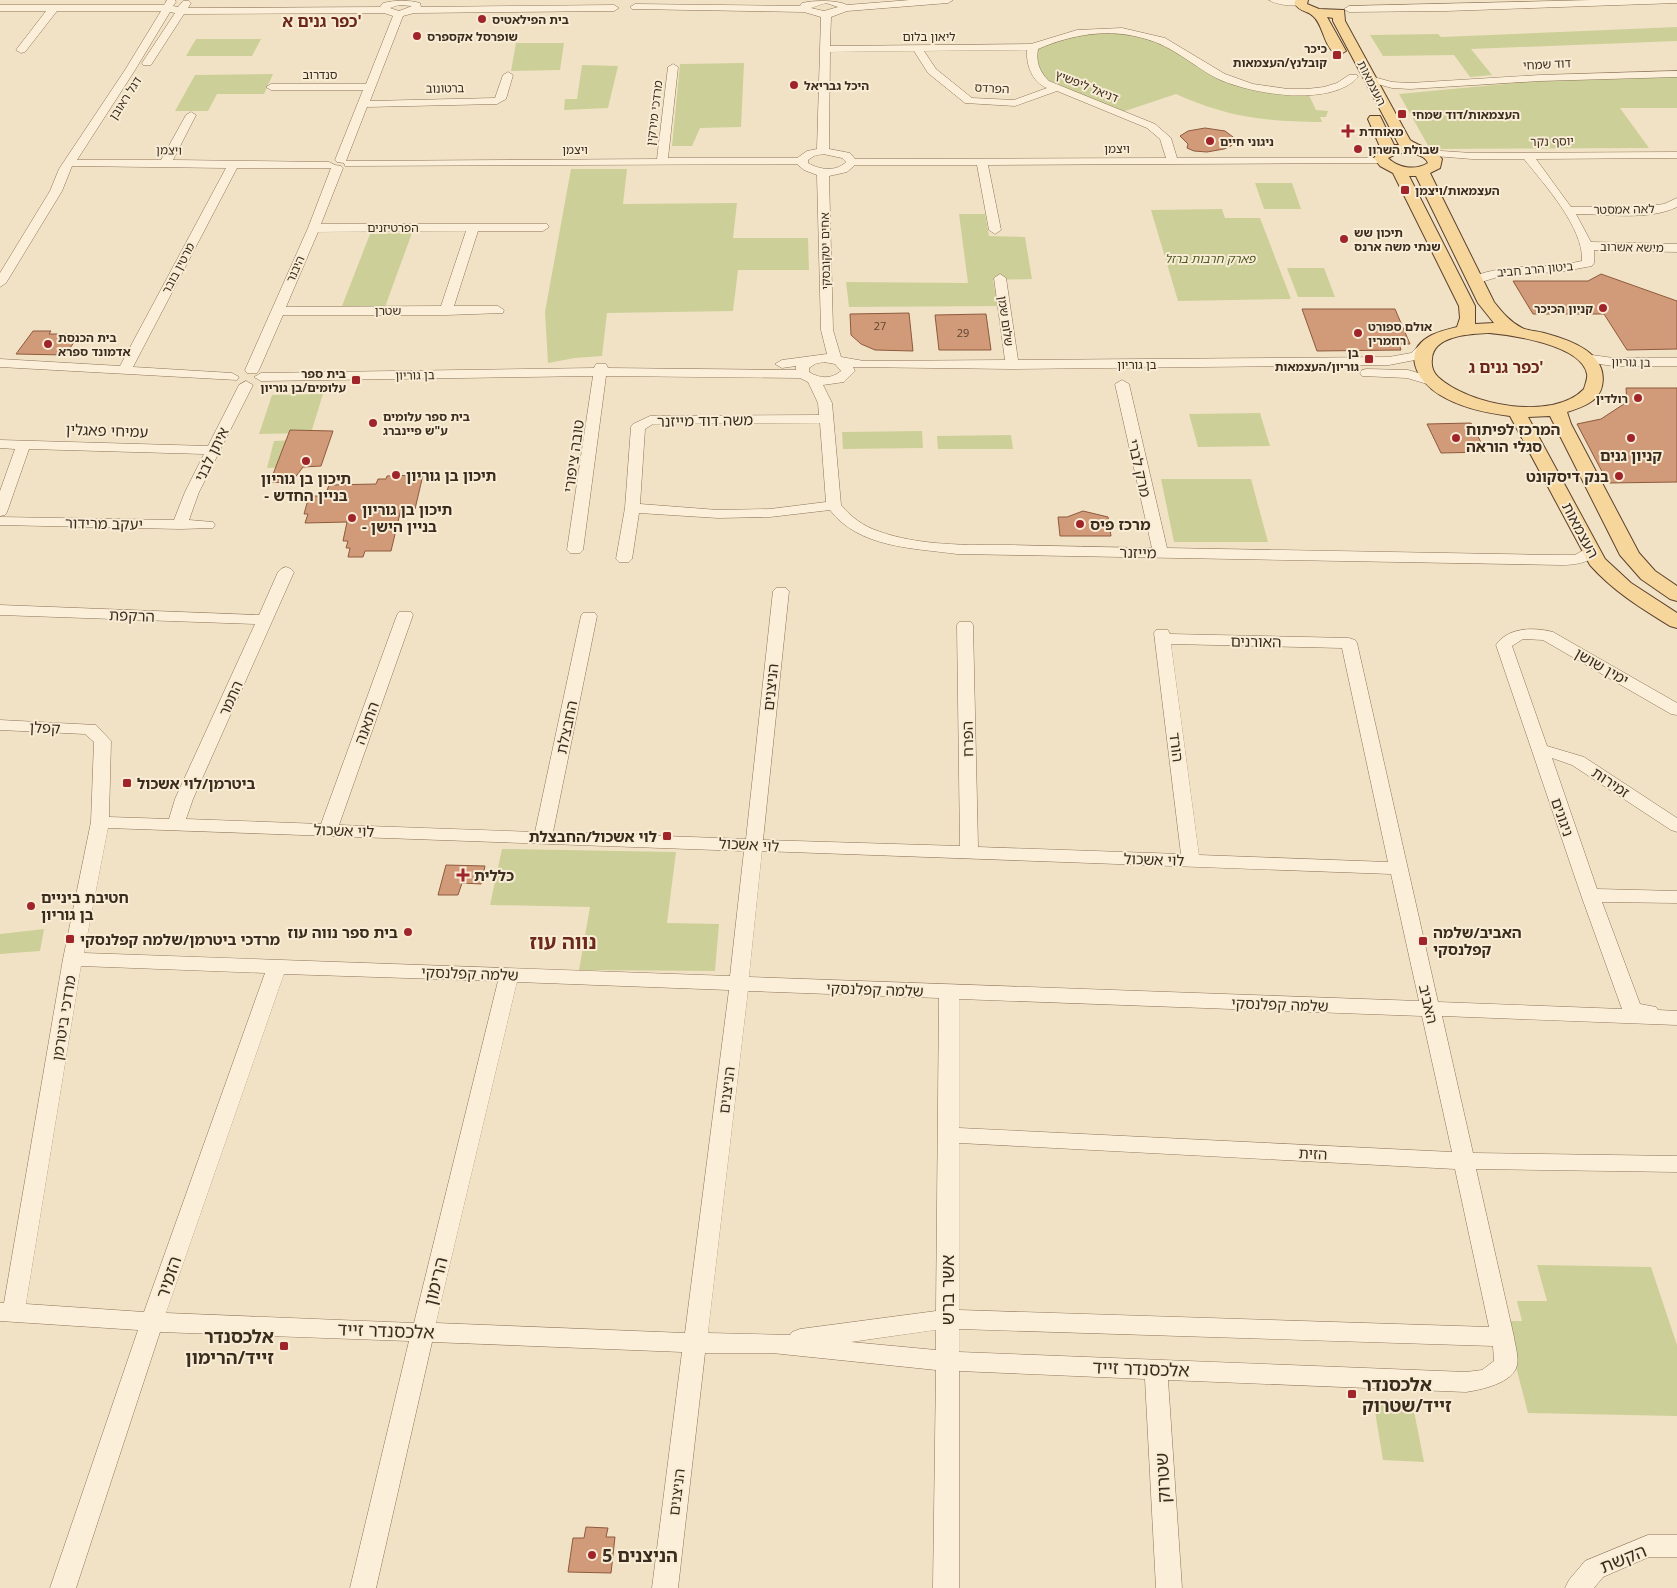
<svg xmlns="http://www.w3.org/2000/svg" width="1677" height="1588" viewBox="0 0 1677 1588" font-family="Georgia,'Noto Sans Hebrew',serif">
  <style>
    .green { fill: #ccd098 }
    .building { fill: #d19a78; stroke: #8e5a3e }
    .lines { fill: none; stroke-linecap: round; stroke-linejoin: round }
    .minor-casing { stroke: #8d7359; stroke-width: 1 }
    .major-casing { stroke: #5b412e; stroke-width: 2 }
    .minor { fill: #fbefd9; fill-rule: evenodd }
    .major { fill: #f6d69b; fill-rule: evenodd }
    .poi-dot { fill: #a0252b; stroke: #f8ecd5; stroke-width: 2 }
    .labels { text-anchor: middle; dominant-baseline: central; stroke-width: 4; stroke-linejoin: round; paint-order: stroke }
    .far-number-label { font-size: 11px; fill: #614834 }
    .far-poi-label { font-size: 12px; font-weight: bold; fill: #3c2c1e; stroke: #f8ecd5; text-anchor: start }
    .far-street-label { font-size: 12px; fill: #3c2c1e; stroke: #f8ecd5 }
    .far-park-label { font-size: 12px; font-style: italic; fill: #4f5a23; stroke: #f8ecd5 }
    .street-label { font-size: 15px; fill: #3c2c1e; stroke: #f8ecd5 }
    .poi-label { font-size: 15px; font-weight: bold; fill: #3c2c1e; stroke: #f8ecd5; text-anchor: start }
    .far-district-label { font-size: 16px; font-weight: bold; fill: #6c281b; stroke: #f8ecd5 }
    .near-street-label { font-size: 18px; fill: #3c2c1e; stroke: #f8ecd5 }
    .near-poi-label { font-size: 18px; font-weight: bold; fill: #3c2c1e; stroke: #f8ecd5; text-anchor: start }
    .district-label { font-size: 20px; font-weight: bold; fill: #6c281b; stroke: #f8ecd5 }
  </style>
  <rect width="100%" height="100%" fill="#f1e2c5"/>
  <g class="green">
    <polygon points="1677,27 1677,41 1471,49 1492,75 1470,77 1454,55 1383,56 1370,35 1438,34 1441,37"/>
    <path d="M1100,29l53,9 47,27 54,22 53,4 9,19 12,1 -2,6h-6l2,5c-59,-1 -92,-4 -146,-28l-57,19 -81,-37 -4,-29z"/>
    <polygon points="196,39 261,39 252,56 186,56"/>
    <polygon points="516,43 564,43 560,70 511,71"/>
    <polygon points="744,63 741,127 700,128 692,146 672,146 680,64"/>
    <polygon points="582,65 618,66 608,108 564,110 565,99 577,99"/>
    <polygon points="273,74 264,94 217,94 208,111 175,111 195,75"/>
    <polygon points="1677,76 1677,108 1620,108 1649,148 1430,149 1399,94 1546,80"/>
    <polygon points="571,169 627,169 623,204 737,203 733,238 808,238 809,270 738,270 733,311 607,313 602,356 575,358 548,363 545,312"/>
    <polygon points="1255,183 1292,183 1301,209 1264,209"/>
    <polygon points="1222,209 1225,218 1260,218 1291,299 1178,301 1151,210"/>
    <polygon points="959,214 985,214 989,236 1025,237 1032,279 993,280 998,306 849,307 846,282 968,283"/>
    <polygon points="412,233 385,307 342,306 370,234"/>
    <polygon points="1287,268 1324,268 1335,297 1298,297"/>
    <polygon points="323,394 311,433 259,434 272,395"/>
    <polygon points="1260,413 1270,446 1198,447 1189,414"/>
    <polygon points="922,431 923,448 843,449 842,432"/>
    <polygon points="1011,435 1013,449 938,449 937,436"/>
    <polygon points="300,440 293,467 267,468 274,441"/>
    <polygon points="1161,479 1251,479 1268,542 1174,542"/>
    <polygon points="502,849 676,852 667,923 719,924 715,971 579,970 590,907 490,905"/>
    <polygon points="44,929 40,951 0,954 0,934"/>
    <polygon points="1537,1265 1651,1267 1677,1345 1677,1416 1528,1413 1504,1321 1522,1321 1517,1301 1547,1301"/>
    <polygon points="1373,1399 1412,1401 1424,1462 1383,1460"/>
  </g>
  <g class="building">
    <polygon points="1205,128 1225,131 1237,140 1231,146 1224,149 1207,152 1194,151 1187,148 1188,144 1180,136 1188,131"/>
    <polygon points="1601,274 1677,301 1677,349 1627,350 1604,314 1533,314 1513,281 1588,281"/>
    <polygon points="1302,309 1395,309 1410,344 1399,344 1401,350 1317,351"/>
    <polygon points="909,313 913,351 875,350 861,344 851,335 850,314"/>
    <polygon points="986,314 991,350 939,350 935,315"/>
    <polygon points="33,331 51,331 49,334 80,334 65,355 16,354"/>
    <polygon points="1626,388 1677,388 1677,482 1608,483 1577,424 1601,419 1627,402"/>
    <polygon points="1471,423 1486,452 1441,453 1427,424"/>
    <polygon points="290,430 333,431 321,466 303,467 291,483 270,482"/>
    <polygon points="423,475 415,509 401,509 391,551 365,551 363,557 348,557 350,548 346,548 348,541 343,541 347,522 305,523 308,514 304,514 309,496 325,496 329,485 376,484 378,479 386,479 387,476"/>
    <polygon points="1083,511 1108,517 1111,536 1060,536 1058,517 1067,517"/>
    <polygon points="446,865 485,866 481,884 462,883 458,895 438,895"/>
    <polygon points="586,1527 608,1528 606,1537 615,1537 611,1573 568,1572 573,1538 584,1538"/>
  </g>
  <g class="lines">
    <defs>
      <g id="minor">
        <path d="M167,0h8l1,2 -3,4 5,1 5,-6h6l2,2 -3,5 192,-1 3,-4c12,-3 26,-3 37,0l1,4 193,-2 5,3 -5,3 -200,2 -11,3 -33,85 125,-3 8,-23 5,-3 5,3 -7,24 -9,5 -130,3 -21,54 311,-2 11,-92 5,-3 5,3 -10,91h129l10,-7 10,-2 4,-132 -17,-5 -172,-3 -2,-2 5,-3 165,2 2,-3c11,-3 36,-3 45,2l63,-5h43l-5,3 -101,8 -16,6 -1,29 201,-2 46,-14 45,-2 43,10 60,36 28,10 35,5h19l17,-2 13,-4 12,-8h8l1,2c-27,31 -109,17 -142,1 -24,-13 -44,-32 -70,-39 -37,-11 -73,-5 -108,10 -2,13 1,22 11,32l106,43 16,14 6,20h205l4,1 2,2 -2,2 -398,2 13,65 -6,4 -6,-4 -12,-65h-122l-8,7 -18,4 4,154 8,27 23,4 141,-1 -11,-82 6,-4 6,4 12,82 371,-3 22,-4 12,-11 5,-1 7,4 -15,14 -31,6 -377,4 -159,-2 2,4 -11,11 -21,3 9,18 9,102c10,12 22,21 37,26 41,15 89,14 132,14 47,1 94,2 142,3l-37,-164 7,-4 7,4 38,164 389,7h19l12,-7h10l3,3c-9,12 -25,14 -39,14l-604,-11c-44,-6 -98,-6 -127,-44l-60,7 -52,1 -79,-5 -7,46 -3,3h-10l-3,-3 9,-51 6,-81 2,-3 17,-8 169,-1 -1,-12 -10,-21 -8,-4 -194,-2 -23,174 -3,3h-10l-3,-3 26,-174 -332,5 -7,-4 7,-4 333,-5 2,-4h10l2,4 188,2v-4l-14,2 -7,-4 7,-4 45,-6 -6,-24 -4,-155 -13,-5 -7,-6 -452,2 -1,-3 -7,-1 -2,-2 28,-70h-92l-5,-3 5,-3h95l27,-68 -9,-3 -200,1 -33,51h-8l-1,-2 33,-50 -5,-1 -35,58 -58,90h84l25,-45 5,-3 5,3 -23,45 156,2 6,3 6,1 2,2 -22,56h226l2,3 -6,4h-65l-24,75h44l6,4 -1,3 -57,2h-163l-24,55 -2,3h-10l-2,-3 63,-142 23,-60h-94l-104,199 99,6 7,4 -2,3 -237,-13v-8l120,7 106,-198 -154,-2 -10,25 -56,92 -6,4v-14l50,-82 9,-22 66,-99 36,-59h-104l-32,41 -4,1 -5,-3 30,-39h-46v-6h164zM826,3l12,4 -14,4 -13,-3zM399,5l13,1 -13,5 -9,-3zM1027,50c-1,15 5,32 20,38l-33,12 -42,-2 -36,-29 -12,-18zM914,51l14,22 37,30 50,3 42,-15 90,37 13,11 6,19 -311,1 -5,-6 -21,-4 1,-97zM823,154l19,4 4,4c-10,10 -26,8 -38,1v-3l6,-4zM466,231l-25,75 -155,1 32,-75zM824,362l11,2 6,7c-9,8 -21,8 -32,1v-4l6,-4zM820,423l6,79 -56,7 -52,1 -78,-6 5,-75 8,-5z"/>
        <path d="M1269,0h31l5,3c-7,5 -29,2 -36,-3z"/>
        <polygon points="1592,0 1677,0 1677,3 1446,11 1349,12 1344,9 1349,6"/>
        <polygon points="1677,71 1677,77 1540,81 1410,89 1392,88 1366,81 1365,79 1370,76 1392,82 1410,83 1540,75"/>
        <path d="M1426,150l46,3 205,-1v6l-141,1 35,48h70l23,-3 13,-6v9c-29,14 -70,7 -101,7l15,28 86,2v8l-83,-2v13l-2,3 -33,6 -55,3 -29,9 -4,-1 -2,-3 2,-3c40,-15 72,-7 111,-16 2,-33 -38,-77 -58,-102h-52l-50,-4 -2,-2 2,-2z"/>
        <polygon points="1585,354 1613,358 1677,358 1677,366 1613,366 1580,361 1578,358"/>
        <polygon points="1367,369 1408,370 1439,379 1441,382 1434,386 1407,378 1362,376 1360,373 1362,370"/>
        <polygon points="246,381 253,385 199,492 189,520 213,522 215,525 213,528 180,529 0,525 0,517 174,520 185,492 204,454 29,449 7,512 5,515 0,516 0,491 15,449 0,448 0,440 208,446 239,385"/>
        <path d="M286,567l5,2 3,3 -101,227 -7,20 135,5 76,-209 2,-3h12l2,3 -74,210 196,7 46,-216 2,-3h12l2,3 -44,216 193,7 27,-248 3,-3h10l3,3 -26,249 197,6 -3,-221 2,-3h12l2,3 5,222 203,7 -27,-221 2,-3h12l2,4 179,4 6,2 2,3 81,359 184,7 -41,-114 -85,-250c12,-18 38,-18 57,-13l124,71v12l-6,-1 -128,-74 -20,-1 -11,7 35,100 37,11 93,61v14l-6,-2 -99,-65 -20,-7 45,131 80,2v12l-75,-1 38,102 16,3 2,3 19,1v14l-235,-9 31,137 204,3v16l-201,-3 38,168c1,8 5,20 3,28 -3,18 -37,25 -51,27l-298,-12 14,208h-26l-11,-209 -186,-8v217h-26l3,-218 -164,-17h-67l-27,235h-26l30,-236 -250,-10 -56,246h-26l59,-247 -249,-9 -84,256h-26l88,-258 -138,-9v-18h4l59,-344 28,-137 3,-80 -9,-8 -85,-4v-10l96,5 15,16 -2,76 60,2 6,-20 80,-175 -255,-9v-10l259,10 19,-43 3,-3zM1171,644l171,4 46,214 -189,-7zM108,828l636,23 -14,125 -646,-23zM762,851l629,23 28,127 -670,-24zM81,966l184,7 -121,339 -118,-8zM284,974l214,7 -84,342 -248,-10zM517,982l212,8 -44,343 -249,-10zM748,991l191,7 -3,313 -136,18 -8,3 -2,3 -82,-2zM959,999l463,17 30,136 -493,-24zM959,1143l496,26 34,158 -530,-17zM959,1329l534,17 1,15 -12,9 -16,2 -507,-20zM936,1330v20l-85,-8z"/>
        <polygon points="1648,1535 1677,1535 1677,1557 1649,1557 1603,1577 1594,1588 1565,1588 1569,1580 1585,1561"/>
      </g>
      <path id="major" d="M1296,0h12l-1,4 12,5 25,1 1,11 65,119c10,7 24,8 32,19l-2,9 -10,5 64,129c8,10 16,20 28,26 6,3 15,3 22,5 26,7 65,20 58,53 -3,16 -22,22 -35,26l4,12 68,129 16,18 22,15v15l-7,-2 -29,-20 -21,-24 -70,-139 -22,1 77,142 26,24 46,30v15l-7,-2c-29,-18 -57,-35 -80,-61l-80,-149c-24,-3 -49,-8 -70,-21 -23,-14 -40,-44 -8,-60 8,-4 17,-6 25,-8l3,-9 -1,-12 -66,-133 -13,-7 -6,-8 7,-9 -13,-30 2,-3h10l14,29h5l-66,-124v-3l-6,-1 19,34 -7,4c-15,-4 -15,-30 -26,-39 -6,-6 -12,-3 -19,-13zM1398,153c10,0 26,0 30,10 -13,8 -30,5 -40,-5zM1409,176h7l62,127 16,20 -19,1v-18zM1489,333c23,2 93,12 98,41 1,4 -2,11 -3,15 -31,33 -116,16 -146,-12 -5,-5 -7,-11 -6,-18 1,-24 39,-25 57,-26z"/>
    </defs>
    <use href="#minor" class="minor-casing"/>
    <use href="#major" class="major-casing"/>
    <use href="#minor" class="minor"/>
    <use href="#major" class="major"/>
  </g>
  <g class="poi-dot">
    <circle cx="482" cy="19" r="5"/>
    <circle cx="417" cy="36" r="5"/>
    <rect x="1332" y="50" width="10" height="10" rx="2.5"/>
    <circle cx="794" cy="85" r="5"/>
    <rect x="1397" y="109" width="10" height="10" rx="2.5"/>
    <path d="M1345.5 123.5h5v5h5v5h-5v5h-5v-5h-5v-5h5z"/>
    <circle cx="1210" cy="141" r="5"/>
    <circle cx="1358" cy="149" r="5"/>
    <rect x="1400" y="185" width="10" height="10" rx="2.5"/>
    <circle cx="1344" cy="239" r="5"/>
    <circle cx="1603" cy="308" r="5"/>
    <circle cx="1358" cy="333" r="5"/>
    <circle cx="48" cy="344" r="5"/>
    <rect x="1364" y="354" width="10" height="10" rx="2.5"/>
    <rect x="351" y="375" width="10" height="10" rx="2.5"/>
    <circle cx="1638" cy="398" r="5"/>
    <circle cx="373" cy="423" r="5"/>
    <circle cx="1456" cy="438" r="5"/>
    <circle cx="1631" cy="438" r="5"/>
    <circle cx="306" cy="461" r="5"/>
    <circle cx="396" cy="475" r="5"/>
    <circle cx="1619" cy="476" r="5"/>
    <circle cx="352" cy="518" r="5"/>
    <circle cx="1080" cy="524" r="5"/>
    <rect x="122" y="778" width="10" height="10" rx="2.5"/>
    <rect x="662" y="831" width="10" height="10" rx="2.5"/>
    <path d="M460.5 867.5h5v5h5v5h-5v5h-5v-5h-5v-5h5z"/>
    <circle cx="31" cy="906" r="5"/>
    <circle cx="408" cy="932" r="5"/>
    <rect x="65" y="934" width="10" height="10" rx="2.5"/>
    <rect x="1418" y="936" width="10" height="10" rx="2.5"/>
    <rect x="279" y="1341" width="10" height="10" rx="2.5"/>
    <rect x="1347" y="1389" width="10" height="10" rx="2.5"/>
    <circle cx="592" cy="1555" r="5"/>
  </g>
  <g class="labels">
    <g class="far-number-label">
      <text x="880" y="325">27</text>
      <text x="963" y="332">29</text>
    </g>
    <g class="far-poi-label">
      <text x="492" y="19">בית הפילאטיס</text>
      <text x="427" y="36">שופרסל אקספרס</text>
      <text x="1327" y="48" text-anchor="end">כיכר<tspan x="1327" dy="14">קובלנץ/העצמאות</tspan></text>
      <text x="804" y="85">היכל גבריאל</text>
      <text x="1412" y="114">העצמאות/דוד שמחי</text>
      <text x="1359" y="131">מאוחדת</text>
      <text x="1220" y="141">ניגוני חיים</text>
      <text x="1368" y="149">שבולת השרון</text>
      <text x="1415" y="190">העצמאות/ויצמן</text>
      <text x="1354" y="232">תיכון שש<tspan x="1354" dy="14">שנתי משה ארנס</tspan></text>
      <text x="1593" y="308" text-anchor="end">קניון הכיכר</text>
      <text x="1368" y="326">אולם ספורט<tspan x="1368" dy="14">רוזמרין</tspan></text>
      <text x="58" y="337">בית הכנסת<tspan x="58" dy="14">אדמונד ספרא</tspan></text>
      <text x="1359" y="352" text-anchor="end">בן<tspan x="1359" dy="14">גוריון/העצמאות</tspan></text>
      <text x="346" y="373" text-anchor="end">בית ספר<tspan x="346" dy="14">עלומים/בן גוריון</tspan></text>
      <text x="1628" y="398" text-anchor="end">רולדין</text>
      <text x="383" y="416">בית ספר עלומים<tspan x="383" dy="14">ע"ש פיינברג</tspan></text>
    </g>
    <g class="far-street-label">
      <text x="929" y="36">ליאון בלום</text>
      <text transform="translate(1547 64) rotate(-3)">דוד שמחי</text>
      <text x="320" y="74">סנדרוב</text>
      <text transform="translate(1372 83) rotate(63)">העצמאות</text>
      <text transform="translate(1087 86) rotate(22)">דניאל ליפשיץ</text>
      <text transform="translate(445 88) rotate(-1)">ברטונוב</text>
      <text transform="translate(992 88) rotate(3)">הפרדס</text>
      <text transform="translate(125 98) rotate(-57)">דגל ראובן</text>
      <text transform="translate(654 113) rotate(-83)">מרדכי מירקין</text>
      <text transform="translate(1552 141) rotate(-1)">יוסף נקר</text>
      <text x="1117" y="148">ויצמן</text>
      <text x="575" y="149">ויצמן</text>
      <text transform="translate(169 150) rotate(1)">ויצמן</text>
      <text transform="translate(1624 209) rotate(-1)">לאה אמסטר</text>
      <text x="393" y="227">הפרטיזנים</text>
      <text transform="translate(1632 247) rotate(1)">מישא אשרוב</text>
      <text transform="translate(825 251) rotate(-91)">אחים יטקובסקי</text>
      <text transform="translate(178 268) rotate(-62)">מרטין בובר</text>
      <text transform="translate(295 269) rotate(-66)">היבנר</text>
      <text transform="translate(1535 269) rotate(-5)">ביטון הרב חביב</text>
      <text x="388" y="310">שטרן</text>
      <text transform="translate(1006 321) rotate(82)">שלום שמן</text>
      <text transform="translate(1631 362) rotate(1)">בן גוריון</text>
      <text x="1137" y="364">בן גוריון</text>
      <text transform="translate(415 375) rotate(-1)">בן גוריון</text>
    </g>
    <g class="far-park-label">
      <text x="1210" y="258">פארק חרבות ברזל</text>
    </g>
    <g class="street-label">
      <text transform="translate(705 420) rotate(-1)">משה דוד מייזנר</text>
      <text transform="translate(107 430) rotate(2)">עמיחי פאגלין</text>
      <text transform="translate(211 454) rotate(-64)">איתן לבני</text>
      <text transform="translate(573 456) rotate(-82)">טובה ציפורי</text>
      <text transform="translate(1140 468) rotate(77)">מרק לברי</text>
      <text transform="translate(104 523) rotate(1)">יעקב מרידור</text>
      <text transform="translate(1581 530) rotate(62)">העצמאות</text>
      <text transform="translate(1138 552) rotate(1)">מייזנר</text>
      <text transform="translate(132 615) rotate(2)">הרקפת</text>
      <text transform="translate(1256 641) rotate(1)">האורנים</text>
      <text transform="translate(1602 666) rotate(30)">ימין שושן</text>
      <text transform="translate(770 687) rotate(-84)">הניצנים</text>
      <text transform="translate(230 698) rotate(-66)">התמר</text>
      <text transform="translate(366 723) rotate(-70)">התאנה</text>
      <text transform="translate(45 727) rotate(3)">קפלן</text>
      <text transform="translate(566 727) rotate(-78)">החבצלת</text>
      <text transform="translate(967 739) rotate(-91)">הפרח</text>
      <text transform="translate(1177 747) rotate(83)">הורד</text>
      <text transform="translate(1611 782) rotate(34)">זמירות</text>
      <text transform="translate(1563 817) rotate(71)">ניגונים</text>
      <text transform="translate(344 830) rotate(2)">לוי אשכול</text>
      <text transform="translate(749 844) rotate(3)">לוי אשכול</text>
      <text transform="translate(1154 859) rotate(2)">לוי אשכול</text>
      <text transform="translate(470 973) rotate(2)">שלמה קפלנסקי</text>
      <text transform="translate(875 989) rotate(2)">שלמה קפלנסקי</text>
      <text transform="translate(1280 1004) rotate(2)">שלמה קפלנסקי</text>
      <text transform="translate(1429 1004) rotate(77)">האביב</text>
      <text transform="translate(63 1018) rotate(-81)">מרדכי ביטרמן</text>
      <text transform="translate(726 1090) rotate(-83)">הניצנים</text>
      <text transform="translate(1313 1153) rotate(3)">הזית</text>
      <text transform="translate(676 1492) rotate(-83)">הניצנים</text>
    </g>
    <g class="poi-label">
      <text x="1466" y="429">המרכז לפיתוח<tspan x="1466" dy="17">סגלי הוראה</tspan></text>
      <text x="1631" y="455" text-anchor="middle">קניון גנים</text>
      <text x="406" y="475">תיכון בן גוריון</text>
      <text x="1609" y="476" text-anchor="end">בנק דיסקונט</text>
      <text x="306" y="478" text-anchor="middle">תיכון בן גוריון<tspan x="306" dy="17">- בניין החדש</tspan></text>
      <text x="362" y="509">תיכון בן גוריון<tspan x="362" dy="17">- בניין הישן</tspan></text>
      <text x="1090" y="524">מרכז פיס</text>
      <text x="137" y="783">ביטרמן/לוי אשכול</text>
      <text x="657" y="836" text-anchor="end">לוי אשכול/החבצלת</text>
      <text x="474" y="875">כללית</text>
      <text x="41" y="897">חטיבת ביניים<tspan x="41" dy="17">בן גוריון</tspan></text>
      <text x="398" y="932" text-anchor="end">בית ספר נווה עוז</text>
      <text x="1433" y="932">האביב/שלמה<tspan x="1433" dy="17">קפלנסקי</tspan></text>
      <text x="80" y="939">מרדכי ביטרמן/שלמה קפלנסקי</text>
    </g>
    <g class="far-district-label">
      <text x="322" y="21">כפר גנים א'</text>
      <text x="1506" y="367">כפר גנים ג'</text>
    </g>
    <g class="near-street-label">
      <text transform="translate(168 1277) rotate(-71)">הזמיר</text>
      <text transform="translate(435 1281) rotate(-76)">הרימון</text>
      <text transform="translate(947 1290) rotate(-90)">אשר ברש</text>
      <text transform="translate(386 1330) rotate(2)">אלכסנדר זייד</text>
      <text transform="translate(1141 1368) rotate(2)">אלכסנדר זייד</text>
      <text transform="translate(1162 1478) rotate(-93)">שטרוק</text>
      <text transform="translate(1623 1558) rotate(-22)">הקשת</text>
    </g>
    <g class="near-poi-label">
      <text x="274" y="1336" text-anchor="end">אלכסנדר<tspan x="274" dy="21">זייד/הרימון</tspan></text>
      <text x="1362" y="1384">אלכסנדר<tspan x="1362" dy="21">זייד/שטרוק</tspan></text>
      <text x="602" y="1555">הניצנים 5</text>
    </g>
    <g class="district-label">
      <text x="563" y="941">נווה עוז</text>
    </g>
  </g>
</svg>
